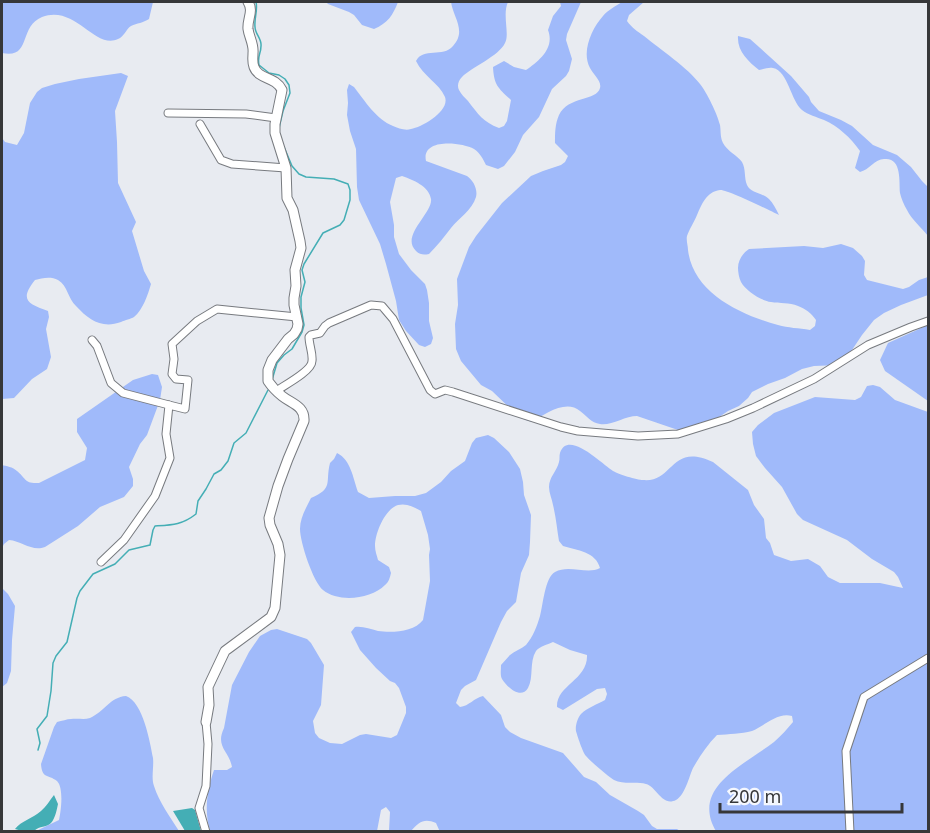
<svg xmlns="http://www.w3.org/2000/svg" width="930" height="833" viewBox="0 0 930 833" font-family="'Noto Sans',sans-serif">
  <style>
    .forest { fill: #a0bafa }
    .water { fill: #44aeb5 }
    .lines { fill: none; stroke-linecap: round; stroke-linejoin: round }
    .stream { stroke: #44aeb5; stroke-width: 1.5 }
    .street-casing { stroke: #777a7f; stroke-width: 9 }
    .secondary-casing { stroke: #777a7f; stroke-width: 11 }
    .street { stroke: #fff; stroke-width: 7 }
    .secondary { stroke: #fff; stroke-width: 9 }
  </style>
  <rect width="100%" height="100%" fill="#e8ebf1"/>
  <g class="forest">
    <path d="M2,2h151l-4,17c-6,4 -12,4 -18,7 -5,3 -7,11 -13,13 -23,11 -43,-35 -76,-22 -24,10 -10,42 -40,36z"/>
    <path d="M326,2h72c-5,13 -10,21 -24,27l-12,-4 -8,-10 -5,-3 -21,-8z"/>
    <path d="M451,2h57c-6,13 2,32 -3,41 -6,13 -33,24 -43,34 -4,4 -5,9 -3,13 2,4 6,8 9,11 10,13 15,21 31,27l5,-2 3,-5 4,-21c-13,-12 -17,-15 -18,-33l11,-6 10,6 12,3c13,-9 29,-22 22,-40l5,-14 8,-10 -1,-4h21l-14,32 -1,6 6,19 -3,12 -3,5 -14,13 -13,28 -16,18 -8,17 -11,14 -6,3 -12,-4c-3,-6 -6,-12 -12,-16 -13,-7 -53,-11 -48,12l41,15c6,4 11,13 9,21 -4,13 -17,21 -25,31 -7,9 -14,18 -22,26 -5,1 -9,1 -13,-3 -16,-15 17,-38 15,-52 -2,-13 -18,-19 -29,-23l-6,2 -6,24 4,23v12l5,17 12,16 14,14 2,6 2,13v18l4,17 -2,6 -6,3 -6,-2 -13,-14 -7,-11 -3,-19 -10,-37 -6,-20 -21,-44 -2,-13 -1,-38 -6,-18 -3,-16 1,-12 -1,-13 2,-6 5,3c11,14 22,32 39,39 5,2 12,5 18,3 11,-2 39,-18 34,-32 -6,-14 -22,-21 -29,-36 7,-14 27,-3 37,-15 14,-15 0,-29 -2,-44z"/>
    <path d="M622,2h22l-15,13 -2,6c5,7 10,10 17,15 16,13 44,32 56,48 7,9 17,29 20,41 1,6 0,12 3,18 4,8 14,12 19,19 4,7 2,16 5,23 3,8 16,8 22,14 4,4 7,10 10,16 -10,-5 -53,-26 -59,-25 -14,2 -18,14 -23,25 -3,7 -8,15 -10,21 -1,4 1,10 1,14 5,43 53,65 90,75 10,3 21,3 32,5l5,-4 1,-6c-5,-7 -10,-11 -18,-14 -9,-4 -18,-2 -27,-4 -11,-2 -25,-11 -30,-20 -2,-4 -3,-10 -3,-14 0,-8 5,-15 11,-19l55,-3 19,2 18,-4 12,4 9,8 3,5 -1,14 3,5 36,9 6,-2 10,-7 9,-3v18l-27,10 -17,8 -10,7 -12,15 -18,27 -5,3 -25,1 -12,3 -17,9 -17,6 -16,8 -4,6 -9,8 -11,5 -22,15 -28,4 -41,-14c-12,0 -26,10 -37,8 -9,-1 -13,-8 -20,-13 -14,-12 -35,3 -48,11l-12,-4 -28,-27 -11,-6 -20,-24 -5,-12 -1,-25 3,-19 -1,-26 12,-32 7,-11 26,-33 29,-27 12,-5 18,-6 4,-3 3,-6 -13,-13c0,-10 0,-19 4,-28 9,-19 38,-14 41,-27 2,-7 -7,-14 -10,-20 -9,-16 2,-40 13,-52 5,-6 13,-10 19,-14z"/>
    <path d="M738,36l12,3 9,8 32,29 18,21 2,5 8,9 22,9 11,6 21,19 24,10 14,12 11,14 6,6v49c-6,-8 -16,-16 -21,-26 -3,-5 -6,-12 -7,-17 -1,-12 2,-36 -16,-34 -9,0 -15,11 -24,13l-5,-4 5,-17c-9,-13 -22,-25 -36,-31 -7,-3 -16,-5 -22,-10 -11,-9 -14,-39 -29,-42 -4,-1 -9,1 -14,2 -11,-9 -22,-19 -21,-34z"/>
    <path d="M121,73l7,3 -13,35 2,31 1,41 18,39 -4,9 12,40 7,13c-3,10 -8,26 -17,33 -3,2 -9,3 -13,5 -19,7 -32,-2 -45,-16 -8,-7 -8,-20 -18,-26 -7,-4 -16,-2 -23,0 -16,20 -7,24 13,31l1,6 -3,12 5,28 -4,12 -15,10 -18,19 -12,1v-261l3,4 12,3 7,-12 6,-30 7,-11 5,-4 13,-4 24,-5z"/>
    <polygon points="928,325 928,401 885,371 880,360 888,343"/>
    <path d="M152,374l6,1 4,12 -2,13 -13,35 -7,9 -11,23 4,12v7l-9,11 -24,10 -22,19 -33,21c-13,5 -23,-6 -36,-7l-5,4 -2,4v-83c4,1 11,2 15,6 9,7 7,13 22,12l46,-23 2,-12 -10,-16v-13l56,-39z"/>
    <path d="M873,385l7,2 15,13 33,12v419h-212c-26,-44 30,-67 58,-89 7,-6 13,-13 19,-20l-1,-6c-15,-4 -27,10 -40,15 -11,3 -23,3 -35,4 -10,10 -17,21 -24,33 -4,9 -8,27 -17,32 -14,7 -19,-13 -30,-16 -10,-3 -22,1 -32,-4 -4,-2 -25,-20 -28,-24 -3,-3 -9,-21 -10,-25 -1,-5 2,-14 5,-17 6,-6 17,-10 24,-14l2,-6 -2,-6 -8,1 -34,21 -6,-3c-1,-22 31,-27 30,-52l-17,-5 -17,-8c-6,3 -13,4 -17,9 -7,11 -2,26 -8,37 -7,12 -21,-1 -26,-9 -2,-4 -1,-9 -1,-14 3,-3 6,-7 9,-10 5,-4 11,-6 16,-10 7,-8 11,-19 14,-29 3,-11 5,-39 15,-44 14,-8 32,3 45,-4 -4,-16 -23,-18 -37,-22l-4,-5c-2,-12 -3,-24 -6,-36 -1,-6 -4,-12 -4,-18 0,-10 8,-16 10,-25 1,-3 0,-6 1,-9 8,-24 43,12 53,18 5,3 24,9 30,9 31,3 27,-38 70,-18l35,28 6,15 10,14 2,19 4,5 4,12 17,6 17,-2 12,7 8,11 12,6h40l23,5 -5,-11 -4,-5 -22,-13 -25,-19 -44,-20 -6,-6 -15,-27 -17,-19 -9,-12 -3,-12 -1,-12 6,-7 16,-12 41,-16 40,3 6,-3 6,-11z"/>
    <path d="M488,435l6,3 15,14 11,17 3,13 1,13 7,20 -1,27 -1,13 -8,18 -5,29 -9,9 -6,11 -25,58 -11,6 -4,4 -5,13 4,4c9,-1 14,-9 23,-11l18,19 4,12 5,5 11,6 42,15 21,24 12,5 14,13 28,16 6,4 8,11 5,3h20l3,2 -240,1 -4,-9c-12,-5 -17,-1 -25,8h-22l1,-19 -4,-5 -5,3 -4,21h-167c-6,-20 -3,-41 4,-61h13l5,-3c-3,-16 -17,-20 -8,-39l8,-43 17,-33 11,-16 11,-6 6,-1 30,10 4,4 13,22 -3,40 -8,16 2,12 4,5 11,5 12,1 18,-9 6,-1 25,4 6,-3 9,-22v-6l-7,-19 -4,-5 -5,-2 -14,-13 -16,-18 -9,-18 4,-5c8,-1 15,2 23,4 14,2 36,1 45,-11l7,-39 -1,-26 1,-6 -2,-14 -7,-24c-7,-4 -14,-8 -23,-6 -13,4 -23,28 -23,41 0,5 2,10 3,14l11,7 2,6c-1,4 -2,9 -6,12 -14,14 -46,18 -62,5 -10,-8 -23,-48 -23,-61 0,-11 6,-21 11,-31 23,-10 14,-15 19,-35l4,-4 3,-6c14,7 16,25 21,39l11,6 26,-2h20l11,-3 15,-11 10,-11 14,-10 7,-18 4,-5z"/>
    <polygon points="2,588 8,594 15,606 12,640 11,671 7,683 2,687"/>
    <path d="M126,696c17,6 24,46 27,62 1,9 -2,20 1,28 5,16 16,31 25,45h-143l23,-11c2,-9 5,-32 -2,-39 -9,-7 -15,-2 -16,-17l13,-37 3,-5c5,-1 10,-3 14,-3 7,-1 13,1 19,-1 14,-6 20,-21 36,-22z"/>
  </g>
  <g class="water">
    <path d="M54,795l4,9c-1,5 -3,15 -7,19 -5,5 -11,2 -17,8h-12l-7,-2c6,-8 18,-11 26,-18 5,-4 9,-11 13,-16z"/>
    <polygon points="192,808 195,810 201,831 185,831 173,811"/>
  </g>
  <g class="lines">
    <g class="stream">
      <path d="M256,2c2,8 -2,16 -1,25 0,7 7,12 6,19 0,8 -4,10 -2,19l10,8 10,2 6,4 4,6 1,8 -7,18 -4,17"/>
      <polyline points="272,380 277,363 284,355 292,349 302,332 304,325 301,308 301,297 305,282 302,270 304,264 323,233 340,225 344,220 350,200 350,190 348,184 334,179 306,177 299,174 292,166 284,147"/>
      <path d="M38,750l2,-7 -3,-14 10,-13 4,-25 2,-28 3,-7 11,-14 10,-44 3,-7 13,-17 22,-10 14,-14 21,-5 3,-15 2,-4c17,-1 27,-1 41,-12l2,-13 8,-12 8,-15 7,-4 7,-9 6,-18 12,-10 22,-43"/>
    </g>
    <defs>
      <g id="street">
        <polyline points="168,113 246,114 276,118"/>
        <polyline points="200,124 221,160 232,164 286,168"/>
        <polyline points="92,340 97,346 111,383 123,393 169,405"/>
        <path d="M276,391c9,-6 36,-20 36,-30 1,-8 -3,-16 -3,-24l2,-2 9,-2 5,-7 4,-3 42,-18 11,1 11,13 37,71 5,4 10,-4 8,2 108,35 17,4 60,5 40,-2 48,-15 27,-11 61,-29 54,-34 43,-18 17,-6"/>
        <polyline points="101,562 124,540 155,496 170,458 166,434 169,405 185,409 188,380 176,379 172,374 174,359 172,344 197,321 217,309 297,317"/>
        <polyline points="206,832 199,808 206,786 208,744 206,722"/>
        <polyline points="850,832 846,751 864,697 928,658"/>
      </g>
      <path id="secondary" d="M206,722l3,-17 -1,-18 17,-36 46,-34 4,-9 5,-53 -2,-11 -8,-19 -1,-7 9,-32 10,-27 16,-38c1,-15 -12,-17 -22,-25 -5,-4 -10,-9 -14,-15v-11l4,-10 16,-21 6,-5 3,-5 1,-5 -4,-19v-7l2,-12 -1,-16 6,-22 -1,-7 -7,-31 -6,-12 -1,-30 -11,-35v-9l7,-34c-7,-14 -23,-10 -28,-23 -2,-5 -1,-9 -1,-14 1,-9 -4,-16 -5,-24 -1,-10 6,-18 0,-27"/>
    </defs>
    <use href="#street" class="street-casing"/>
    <use href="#secondary" class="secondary-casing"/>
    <use href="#street" class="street"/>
    <use href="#secondary" class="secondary"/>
  </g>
  <rect width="930" height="833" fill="none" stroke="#363739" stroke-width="6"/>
  <path d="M720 803v9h182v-9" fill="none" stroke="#363739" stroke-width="3"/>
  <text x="729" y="803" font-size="18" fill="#363739" stroke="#f5f8fe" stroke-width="4.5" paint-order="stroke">200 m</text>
</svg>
